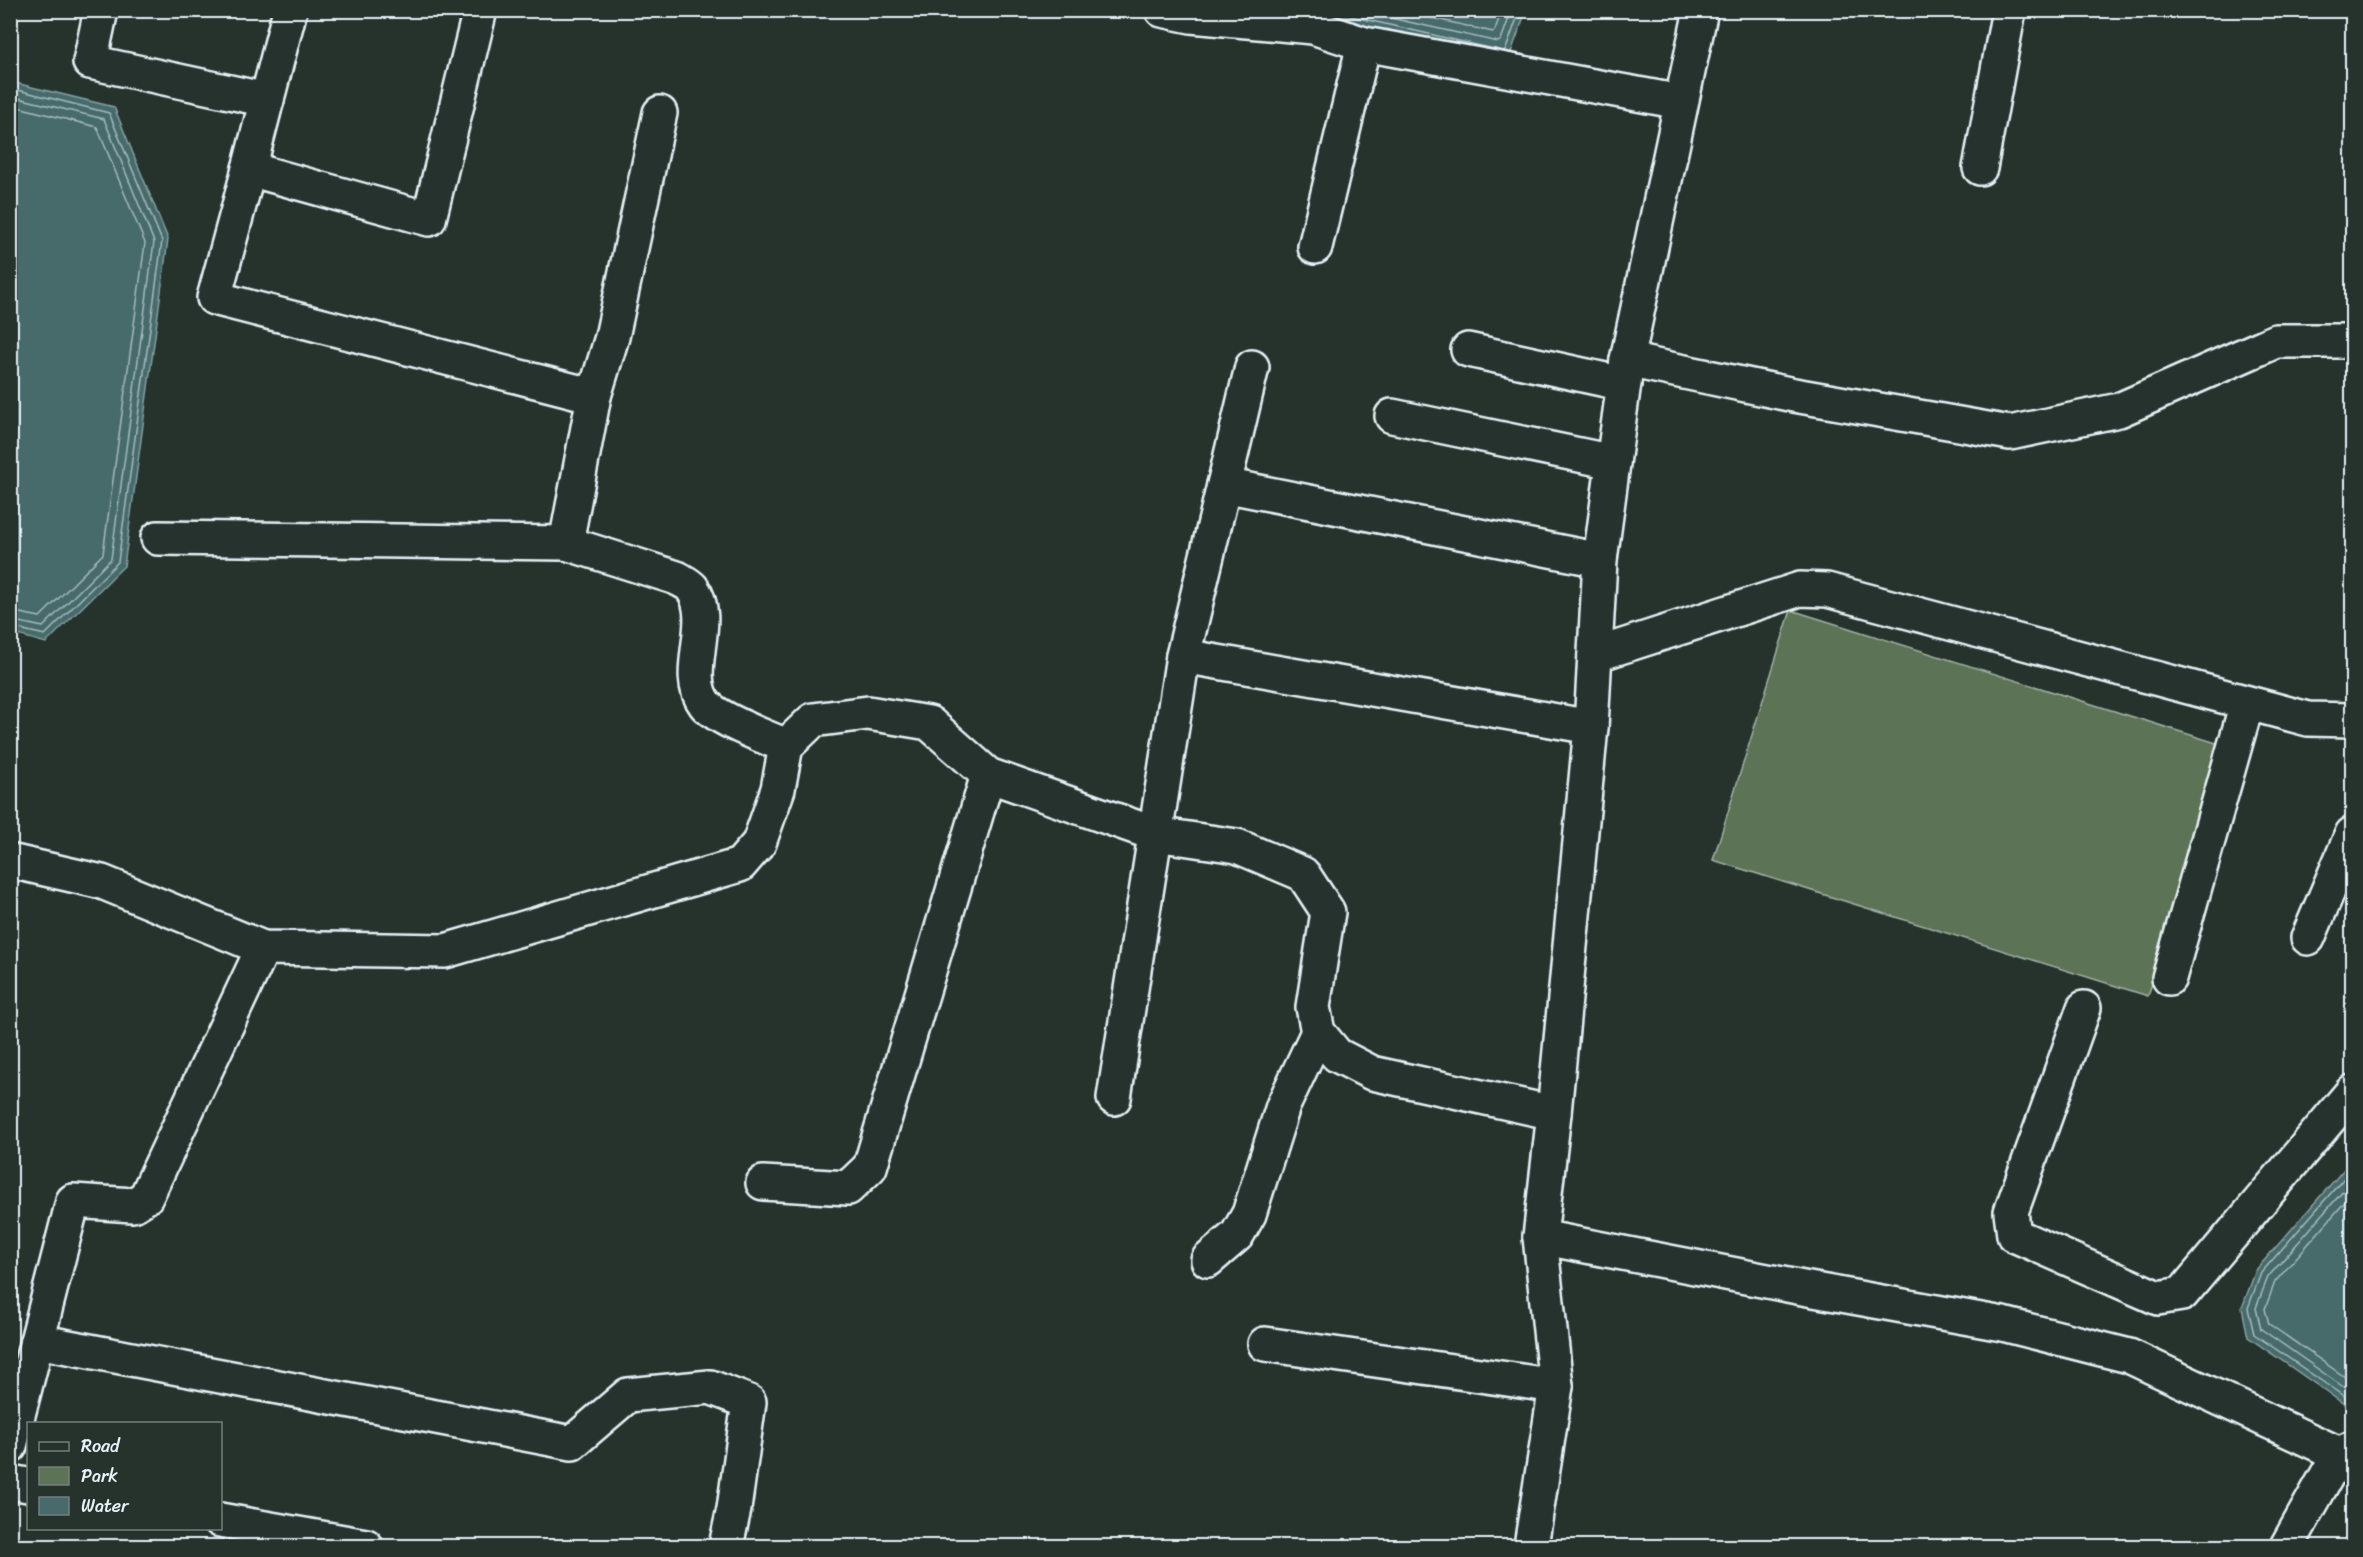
<svg xmlns="http://www.w3.org/2000/svg" width="2363" height="1557" viewBox="0 0 2363 1557" font-family="Sriracha,sans-serif">
  <style>
    .green { fill: #5d7356; stroke: #a2b2a7; stroke-width: 1.5 }
    .water { fill: #466b6a; stroke: #87a1a3; stroke-width: 1.5 }
    .lines { fill: none; stroke-linecap: round; stroke-linejoin: round }
    .shore { stroke: #a7bbbf; stroke-width: 1.5 }
    .minor-casing { stroke: #e8f1f8; stroke-width: 38 }
    .minor { stroke: #26332d; stroke-width: 33 }
  </style>
  <rect width="100%" height="100%" fill="#26332d"/>
  <filter id="ink" filterUnits="userSpaceOnUse"><feTurbulence type="fractalNoise" baseFrequency=".0167" numOctaves="2"/><feDisplacementMap in="SourceGraphic" scale="12" xChannelSelector="R" yChannelSelector="G"/><feConvolveMatrix kernelMatrix="1 2 1 2 8 2 1 2 1" color-interpolation-filters="sRGB"/></filter>
  <g filter="url(#ink)">
    <polygon class="green" points="1791,610 2226,746 2148,996 1713,860"/>
    <g class="water">
      <polygon points="1317,11 1526,11 1509,58 1320,16"/>
      <polygon points="11,82 114,107 168,239 124,566 46,643 11,633"/>
      <polygon points="2352,1160 2352,1409 2351,1409 2248,1337 2242,1308 2256,1270"/>
    </g>
    <g class="lines">
      <g class="shore">
        <polyline points="1324,10 1503,51 1506,49 1520,10"/>
        <polyline points="1355,10 1498,42 1501,40 1512,10"/>
        <polyline points="1397,10 1493,32 1495,30 1502,10"/>
        <polyline points="10,88 109,113 162,241 118,562 45,635 10,627"/>
        <polyline points="10,96 104,119 154,242 111,559 43,627 10,620"/>
        <polyline points="10,105 97,127 145,243 103,554 40,617 10,611"/>
        <polyline points="2352,1169 2261,1273 2248,1308 2254,1334 2352,1402"/>
        <polyline points="2352,1181 2268,1277 2256,1308 2261,1329 2352,1393"/>
        <polyline points="2352,1194 2275,1282 2265,1309 2269,1324 2352,1382"/>
      </g>
      <defs>
        <g id="minor">
          <polyline points="101,10 90,62 267,100"/>
          <polyline points="290,10 249,169 429,219 480,10"/>
          <polyline points="1162,10 1191,16 1313,27 1364,44 1681,102"/>
          <polyline points="1701,10 1627,360 1794,395 2010,433 2119,410 2276,341 2352,341"/>
          <polyline points="1980,168 2009,10"/>
          <polyline points="249,169 214,298 594,396"/>
          <polyline points="1315,247 1364,44"/>
          <polyline points="1468,350 1624,384"/>
          <polyline points="1392,416 1613,462"/>
          <polyline points="1224,485 1252,367"/>
          <polyline points="158,538 566,543 594,396 612,337 660,113"/>
          <path d="M566,543l111,35c5,3 12,6 15,10 24,33 -11,85 13,116 12,15 61,33 81,42"/>
          <polyline points="1595,655 1800,589 1827,590 2308,719 2352,720"/>
          <polyline points="1183,656 1591,727"/>
          <polyline points="10,861 102,882 263,948 445,951 740,865 759,843 778,789 786,746 813,720 868,713 929,723 988,775 1155,834 1237,846 1303,874 1328,912 1313,1007 1318,1032 1337,1055 1372,1073 1554,1113"/>
          <polyline points="2308,938 2352,834"/>
          <polyline points="2169,978 2247,703"/>
          <polyline points="2084,1008 2011,1212 2014,1235 2158,1298 2182,1294 2352,1092"/>
          <polyline points="1114,1098 1183,656 1224,485 1600,560"/>
          <polyline points="763,1183 848,1188 870,1167 988,775"/>
          <polyline points="1540,1237 1803,1288 2003,1324 2129,1356 2339,1454"/>
          <polyline points="1208,1260 1237,1235 1249,1214 1283,1106 1318,1032"/>
          <polyline points="37,1341 572,1443 628,1395 710,1387 749,1402 734,1509 726,1546"/>
          <polyline points="1265,1344 1556,1386"/>
          <polyline points="10,1446 73,1201 133,1205 146,1197 263,948"/>
          <polyline points="10,1482 28,1485"/>
          <polyline points="220,1520 366,1546"/>
          <polyline points="1531,1546 1556,1386 1540,1237 1554,1113 1591,727 1600,560 1627,360"/>
          <polyline points="2287,1546 2339,1454 2352,1448"/>
        </g>
      </defs>
      <use href="#minor" class="minor-casing"/>
      <use href="#minor" class="minor"/>
    </g>
  </g>
  <rect width="2363" height="1557" fill="none" stroke="#26332d" stroke-width="36"/>
  <rect x="18" y="18" width="2327" height="1521" fill="none" stroke="#e8f1f8" stroke-width="2" filter="url(#ink)"/>
  <rect x="27" y="1422" width="195" height="108" fill="#26332d" stroke="#747f7e" stroke-width="1.5"/>
  <rect x="39" y="1442" width="30" height="9" fill="#26332d" stroke="#747f7e" stroke-width="1.5"/>
  <text x="81" y="1452" font-size="18" fill="#e8f1f8">Road</text>
  <rect x="39" y="1467" width="30" height="18" fill="#5d7356" stroke="#747f7e" stroke-width="1.5"/>
  <text x="81" y="1482" font-size="18" fill="#e8f1f8">Park</text>
  <rect x="39" y="1497" width="30" height="18" fill="#466b6a" stroke="#747f7e" stroke-width="1.5"/>
  <text x="81" y="1512" font-size="18" fill="#e8f1f8">Water</text>
</svg>
